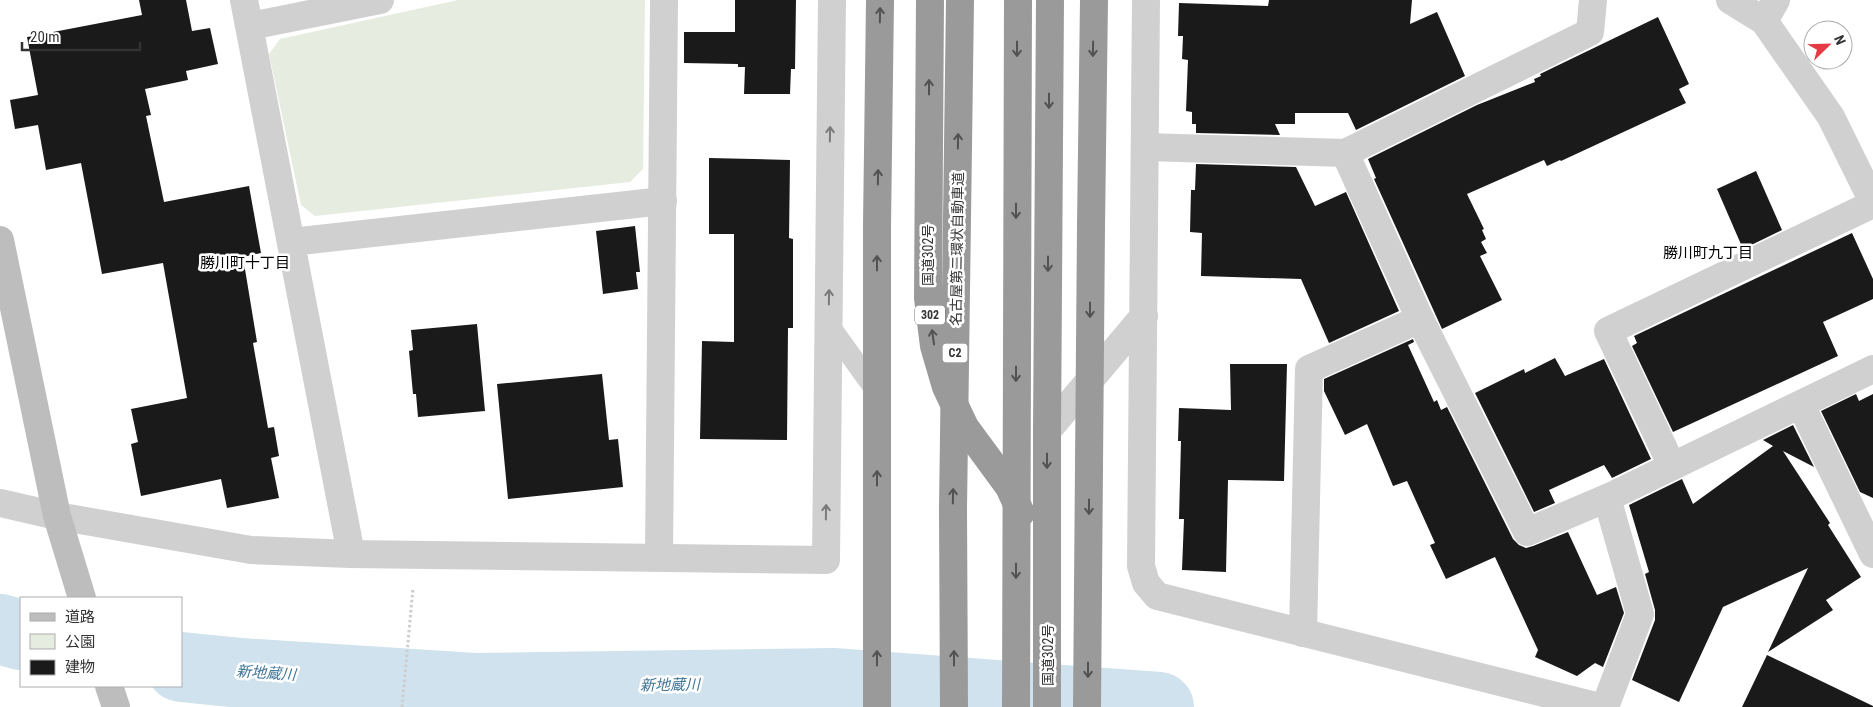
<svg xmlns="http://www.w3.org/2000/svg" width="1873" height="707" viewBox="0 0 1873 707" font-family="'Roboto Condensed','Noto Sans JP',sans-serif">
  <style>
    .green { fill: #e6ecdf }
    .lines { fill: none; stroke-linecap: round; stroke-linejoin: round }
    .river { stroke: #cfe2ee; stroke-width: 70 }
    .building { fill: #1a1a1a }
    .path { stroke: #cdcdcd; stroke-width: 3; stroke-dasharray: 2.5 2.5; stroke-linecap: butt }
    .lane { stroke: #d0d0d0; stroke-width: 21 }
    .street { stroke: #d0d0d0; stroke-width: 28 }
    .secondary { stroke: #bdbdbd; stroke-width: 28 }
    .highway { stroke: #9a9a9a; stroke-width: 28 }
    .highway-bridge { stroke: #9a9a9a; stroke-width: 28 }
    .oneway { stroke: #525252 }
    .oneway2 { stroke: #7a7a7a }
    .labels { text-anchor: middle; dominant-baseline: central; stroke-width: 5; stroke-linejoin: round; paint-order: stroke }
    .shield { fill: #fff; stroke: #707070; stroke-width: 1 }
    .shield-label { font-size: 12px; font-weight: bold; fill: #333 }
    .street-label { font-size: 14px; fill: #333; stroke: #fff }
    .neighbourhood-label { font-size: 15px; fill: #000; stroke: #fff }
    .water-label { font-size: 15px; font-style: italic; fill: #3f7597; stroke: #fff }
  </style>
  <rect width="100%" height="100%" fill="#fff"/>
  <polygon class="green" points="458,0 645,0 643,169 630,182 315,216 301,205 269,54 280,39"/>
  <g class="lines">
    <g class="river">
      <polyline points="0,629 21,635"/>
      <polyline points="181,667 241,673 475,688 833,683 1159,707"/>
    </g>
  </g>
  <g class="building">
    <polygon points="139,0 186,0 192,31 210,28 218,64 186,71 188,80 145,89 151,115 146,116 164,202 249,186 261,253 243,257 257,342 253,343 268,428 274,427 279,456 271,458 279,498 227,508 221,479 141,496 131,444 138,442 131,409 187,398 163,263 102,274 81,163 46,170 38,125 15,129 10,100 38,95 27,37 142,15"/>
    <polygon points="735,0 796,0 795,69 791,69 790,94 744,94 745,67 738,67 738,64 684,63 684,32 735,32"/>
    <polygon points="1269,0 1412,0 1410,24 1437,12 1465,76 1356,130 1348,113 1295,113 1295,124 1275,124 1280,135 1196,133 1196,124 1192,124 1192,112 1186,111 1188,60 1182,59 1183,36 1178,36 1179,3 1268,6"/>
    <polygon points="1658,17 1689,84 1679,89 1686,103 1561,161 1560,160 1547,166 1544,160 1467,194 1484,229 1482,230 1486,239 1481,242 1487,253 1480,256 1502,300 1442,329 1374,179 1376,178 1368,159 1477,105 1535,82 1534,79 1541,76 1540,74"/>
    <polygon points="709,158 790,160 789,238 793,239 793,328 788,328 787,440 700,439 702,341 734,342 734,234 709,234"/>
    <polygon points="1196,164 1296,167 1315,206 1346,192 1399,311 1329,343 1301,279 1201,276 1202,233 1190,232 1191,190 1195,190"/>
    <polygon points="1756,171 1782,230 1743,249 1717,189"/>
    <polygon points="635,226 640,272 636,272 638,289 603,294 596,231"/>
    <polygon points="1852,233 1873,279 1873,299 1823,322 1838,356 1673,432 1632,346 1637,343 1634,336"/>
    <polygon points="477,324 485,411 418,417 416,394 413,394 409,351 413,350 411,330"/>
    <polygon points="1413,339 1414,342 1408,345 1434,402 1437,400 1441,410 1447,407 1513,539 1519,545 1526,548 1533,546 1568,532 1597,595 1616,587 1624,613 1603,667 1595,663 1577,676 1535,657 1538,650 1495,557 1446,579 1430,545 1435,543 1407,481 1393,486 1367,424 1345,435 1324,391 1324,379"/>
    <polygon points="1555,358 1565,376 1604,359 1651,459 1612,478 1604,465 1549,490 1555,503 1534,512 1475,393 1524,369 1525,373"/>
    <polygon points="1230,364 1287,364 1284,481 1228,480 1226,572 1182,570 1184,519 1179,519 1181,441 1178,441 1179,408 1231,410"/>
    <polygon points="602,374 609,440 618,439 623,487 508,499 497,384"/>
    <polygon points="1856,394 1859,401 1873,394 1873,498 1860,492 1821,411"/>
    <polygon points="1793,425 1814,467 1783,451 1830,523 1828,525 1861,577 1826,600 1833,610 1768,652 1808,568 1723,607 1679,702 1632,680 1655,620 1655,610 1645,574 1649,572 1629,505 1682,479 1693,504 1773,446 1763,440"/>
    <polygon points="1767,655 1873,706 1873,707 1742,707"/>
  </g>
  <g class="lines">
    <polyline class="path" points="402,707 413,588"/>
    <polyline class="lane" points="828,324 872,385"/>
    <g class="street">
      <polyline points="244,0 351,554"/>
      <polyline points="1146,0 1141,566 1146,583 1157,596 1600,707"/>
      <polyline points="1730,0 1764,21 1831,117 1873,202"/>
      <polyline points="1764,21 1776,0"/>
      <polyline points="250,26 380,0"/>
      <polyline points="1145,147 1345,153 1590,32 1593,0"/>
      <polyline points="1345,153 1420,319 1527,532 1607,498"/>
      <polyline points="291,242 663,201"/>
      <polyline points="1801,405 1873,554"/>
      <polyline points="1047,431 1144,316"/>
      <polyline points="1672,466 1608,331 1873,204"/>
      <polyline points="0,503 57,516 251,550 351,554 826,560 832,0"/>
      <polyline points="659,557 664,0"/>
      <polyline points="1303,633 1309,369 1420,319"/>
      <polyline points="1605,707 1640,614 1607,498 1873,369"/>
    </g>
    <g class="secondary">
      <polyline points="0,240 57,516 82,598"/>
      <polyline points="109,686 116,707"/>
    </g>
    <g class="highway">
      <polyline points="930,0 928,298 934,346 946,387 965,427 1009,487 1021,513"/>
      <polyline points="1091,226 1094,0"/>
      <polyline points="877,707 877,226 880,0"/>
      <polyline points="1047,707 1047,431 1050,0"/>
    </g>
    <g class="highway-bridge">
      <polyline points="954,707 953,509 960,0"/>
      <polyline points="1016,707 1018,0"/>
      <polyline points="1087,707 1091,226"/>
    </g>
  </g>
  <defs><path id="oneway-shaft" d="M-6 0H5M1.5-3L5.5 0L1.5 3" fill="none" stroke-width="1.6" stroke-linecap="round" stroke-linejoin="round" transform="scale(1.25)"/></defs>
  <g class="oneway">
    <use href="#oneway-shaft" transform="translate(880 15) rotate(-89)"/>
    <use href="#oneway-shaft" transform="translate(1017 49) rotate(90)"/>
    <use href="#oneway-shaft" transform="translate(1093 49) rotate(91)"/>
    <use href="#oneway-shaft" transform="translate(929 87) rotate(-90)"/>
    <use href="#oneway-shaft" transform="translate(1049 101) rotate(90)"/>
    <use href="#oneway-shaft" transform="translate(958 141) rotate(-89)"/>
    <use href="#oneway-shaft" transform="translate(878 177) rotate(-89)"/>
    <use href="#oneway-shaft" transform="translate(1016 211) rotate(90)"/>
    <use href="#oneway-shaft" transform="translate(877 263) rotate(-90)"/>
    <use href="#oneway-shaft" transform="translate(1048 264) rotate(90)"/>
    <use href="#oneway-shaft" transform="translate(1090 310) rotate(90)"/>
    <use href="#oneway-shaft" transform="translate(933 337) rotate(-98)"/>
    <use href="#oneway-shaft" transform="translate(1016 374) rotate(90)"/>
    <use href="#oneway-shaft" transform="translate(1047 461) rotate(90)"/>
    <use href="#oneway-shaft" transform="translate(877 478) rotate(-90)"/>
    <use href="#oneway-shaft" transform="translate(953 496) rotate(-89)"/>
    <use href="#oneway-shaft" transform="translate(1089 507) rotate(90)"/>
    <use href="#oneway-shaft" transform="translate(1016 571) rotate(90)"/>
    <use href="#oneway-shaft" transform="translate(877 658) rotate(-90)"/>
    <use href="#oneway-shaft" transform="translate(954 658) rotate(-90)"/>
    <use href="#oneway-shaft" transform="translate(1088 670) rotate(90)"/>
  </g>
  <g class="oneway2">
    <use href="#oneway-shaft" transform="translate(830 134) rotate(-89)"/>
    <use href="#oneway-shaft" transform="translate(829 297) rotate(-89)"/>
    <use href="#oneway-shaft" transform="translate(826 512) rotate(-89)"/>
  </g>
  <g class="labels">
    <g class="shield">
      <rect x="915" y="305.5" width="30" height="19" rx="4"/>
      <rect x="942.5" y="343.5" width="25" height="19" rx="4"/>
    </g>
    <g class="shield-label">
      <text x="930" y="315">302</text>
      <text x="955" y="353">C2</text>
    </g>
    <g class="street-label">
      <text transform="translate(957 249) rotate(-89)">名古屋第二環状自動車道</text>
      <text transform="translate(928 255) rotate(-90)">国道302号</text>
      <text transform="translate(1048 655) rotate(-90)">国道302号</text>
    </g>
    <g class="neighbourhood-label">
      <text x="1708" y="253">勝川町九丁目</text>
      <text x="245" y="263">勝川町十丁目</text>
    </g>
    <g class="water-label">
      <text transform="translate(266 673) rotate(4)">新地蔵川</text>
      <text transform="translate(670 685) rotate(-1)">新地蔵川</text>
    </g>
  </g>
  <rect x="20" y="597" width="162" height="90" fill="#ffffff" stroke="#adadad"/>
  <rect x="30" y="613" width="25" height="8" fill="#bdbdbd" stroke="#adadad"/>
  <text x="65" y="622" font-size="15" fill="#333333">道路</text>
  <rect x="30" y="634" width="25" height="15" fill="#e6ecdf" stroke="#adadad"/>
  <text x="65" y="647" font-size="15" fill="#333333">公園</text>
  <rect x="30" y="660" width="25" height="15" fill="#1a1a1a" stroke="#adadad"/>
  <text x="65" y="672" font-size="15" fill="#333333">建物</text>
  <g transform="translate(1828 45) rotate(67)"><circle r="24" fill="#ffffff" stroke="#adadad"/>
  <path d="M0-4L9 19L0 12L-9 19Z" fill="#e63946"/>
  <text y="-8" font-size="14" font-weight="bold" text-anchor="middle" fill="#333333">N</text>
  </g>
  <path d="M22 42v8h118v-8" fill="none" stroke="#333333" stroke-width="2.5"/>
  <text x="30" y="42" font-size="15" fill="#333333" stroke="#ffffff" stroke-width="4" paint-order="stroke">20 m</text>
</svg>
